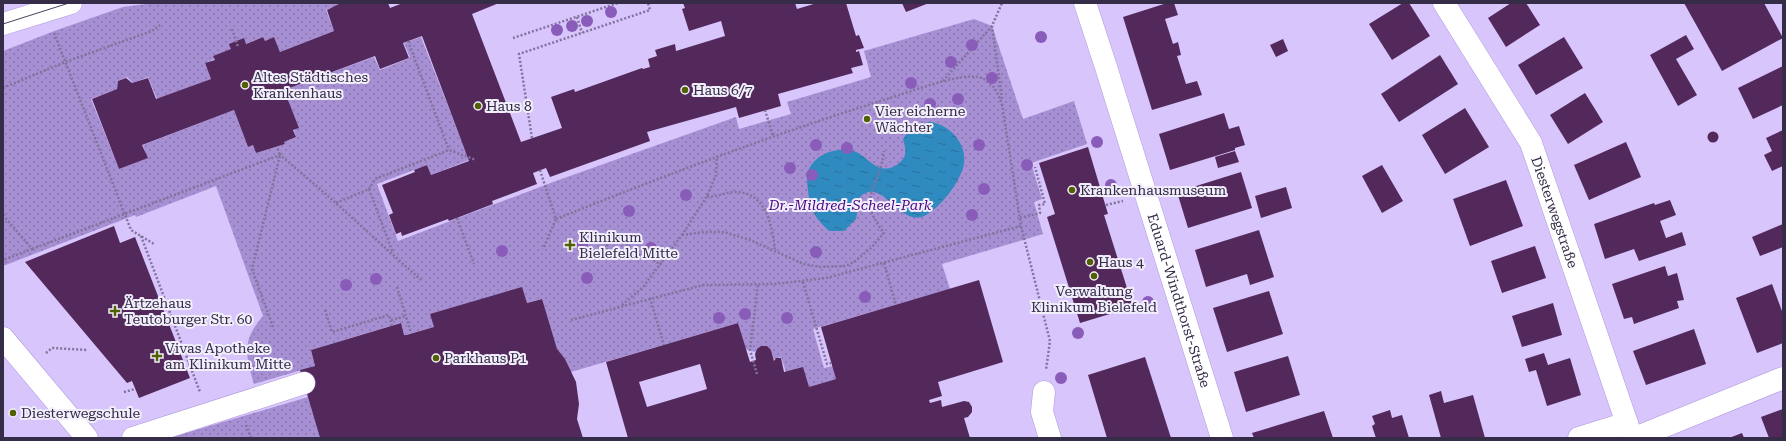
<svg xmlns="http://www.w3.org/2000/svg" width="1786" height="441" viewBox="0 0 1786 441" font-family="'Roboto Serif',serif">
  <style>
    .park { fill: url(#park-dots) }
    .water { fill: url(#water-ripples) }
    .building { fill: #53295c; fill-rule: evenodd }
    .lines { fill: none; stroke-linecap: round; stroke-linejoin: round }
    .minor-casing { stroke: #af99db; stroke-width: 23 }
    .path { stroke: #81739b; stroke-width: 2.5; stroke-dasharray: 2 2; stroke-linecap: butt }
    .minor { stroke: #fff; stroke-width: 22 }
    .tram { stroke: #4b4160; stroke-width: 1 }
    .tree { fill: #895cba }
    .poi-dot { fill: #516002; stroke: #f2eefc; stroke-width: 1.5 }
    .labels { text-anchor: middle; dominant-baseline: central; stroke-width: 4; stroke-linejoin: round; paint-order: stroke }
    .poi-label { font-size: 14px; fill: #352c47; stroke: #f2eefc; text-anchor: start }
    .park-label { font-size: 14px; font-style: italic; fill: #4a0784; stroke: #f2eefc }
    .street-label { font-size: 14px; fill: #352c47; stroke: #f2eefc }
  </style>
  <defs>
    <pattern id="park-dots" width="8" height="8" patternUnits="userSpaceOnUse"><rect width="8" height="8" fill="#a78fd4"/><path d="M2 2h.1M6 6h.1" fill="none" stroke="#8975ae" stroke-width="1.8" stroke-linecap="round"/></pattern>
    <pattern id="water-ripples" width="26" height="14" patternUnits="userSpaceOnUse"><rect width="26" height="14" fill="#2f8ac0"/><path d="M2 4q2-2 4 0t4 0M15 11q2-2 4 0t4 0" fill="none" stroke="#29719e"/></pattern>
  </defs>
  <rect width="100%" height="100%" fill="#d7c5fc"/>
  <g class="park">
    <path d="M154,3l187,1 -15,6 8,21 -54,21 -6,-15 -9,4 -2,-4 -49,19 1,3 -10,4 6,16 -54,20 -9,-22 -15,6 -6,-6 -9,4 -1,8 -26,10 28,70 28,-11 -4,-13 91,-35 14,37 5,-2 3,8 29,-9 -1,-2 12,-5 -2,-7 4,-2 -14,-38 90,-33 6,13 30,-12 -6,-15 17,-6 48,123 -38,15 -4,-10 -50,19 21,57 155,-59 183,-65 3,12 52,-15 -4,-12 84,-25 -7,-26 110,-32 18,7 31,93 51,-18 13,43 -56,19 11,36 -8,3 9,32 -101,30 8,25 -137,40 11,39 9,-2 3,13 -27,8 -23,-15 -5,-15 -7,2 -3,-9 -4,-3 -8,1 -4,4 -10,-3 -7,-26 -174,51 -23,-75 -137,36 -4,-12 -89,27 4,16 -61,18c-9,-29 -12,-44 9,-68l-47,-130 -80,31 -1,-2 -132,51v-215l54,-21 66,-23z"/>
    <polygon points="308,397 320,438 169,438"/>
  </g>
  <path class="water" d="M932,122c19,4 35,22 32,42 -3,17 -23,43 -38,51 -26,15 -43,-40 -66,-18l-4,22 -12,12h-15c-11,-10 -17,-18 -20,-33 -1,-7 -2,-14 -2,-21 2,-21 28,-31 46,-26 13,3 21,21 37,17 6,-1 15,-9 15,-14 1,-5 -1,-11 -2,-15 8,-12 15,-16 29,-17z"/>
  <g class="building">
    <polygon points="341,3 388,3 390,8 403,3 499,3 472,14 521,142 562,128 551,97 574,89 575,92 642,68 643,69 650,67 648,59 657,56 655,50 675,44 676,51 725,36 721,21 689,31 682,9 685,8 683,3 795,3 797,9 817,3 846,3 856,36 859,35 864,48 856,50 856,52 859,51 863,65 851,68 853,73 778,94 781,106 739,118 736,107 647,132 650,141 550,177 546,168 533,173 537,184 492,201 493,204 449,221 448,219 402,236 401,232 396,234 389,215 393,213 382,185 415,172 414,170 427,165 431,175 469,161 422,36 403,43 409,58 380,69 375,56 284,90 299,128 293,130 296,137 284,142 285,144 256,153 253,145 248,147 234,110 142,145 148,158 119,169 92,99 117,89 118,81 126,78 132,83 148,78 156,99 211,79 205,63 215,60 213,56 231,49 229,44 244,38 246,44 263,37 265,41 274,37 280,52 334,31 327,10"/>
    <polygon points="902,3 929,3 906,12"/>
    <polygon points="1167,3 1174,3 1178,15 1165,19 1173,44 1178,42 1181,55 1177,56 1186,84 1197,81 1202,95 1152,110 1123,17"/>
    <polygon points="1403,3 1409,3 1430,36 1392,60 1369,24"/>
    <polygon points="1511,3 1526,3 1540,25 1506,47 1488,18"/>
    <polygon points="1684,3 1764,3 1783,38 1722,71"/>
    <polygon points="1686,35 1694,49 1676,59 1697,95 1678,106 1650,55"/>
    <polygon points="1564,37 1583,68 1536,95 1518,65"/>
    <polygon points="1283,39 1288,51 1276,57 1270,45"/>
    <polygon points="1440,55 1458,84 1399,122 1381,94"/>
    <polygon points="1783,66 1783,105 1753,119 1738,88"/>
    <polygon points="1585,93 1603,122 1568,144 1550,115"/>
    <polygon points="1465,108 1489,147 1445,174 1422,135"/>
    <polygon points="1224,113 1229,129 1239,126 1245,145 1235,148 1235,150 1170,170 1159,134"/>
    <polygon points="1783,130 1783,166 1772,171 1764,155 1772,151 1766,138"/>
    <circle cx="1713" cy="137" r="5.5"/>
    <polygon points="1626,142 1641,177 1589,200 1574,165"/>
    <polygon points="1088,147 1108,214 1104,215 1133,307 1080,323 1047,217 1055,214 1039,163"/>
    <polygon points="1235,151 1239,162 1218,168 1215,157"/>
    <polygon points="1382,165 1403,201 1382,213 1362,176"/>
    <polygon points="1241,172 1252,208 1188,228 1177,192"/>
    <polygon points="1506,180 1523,226 1470,246 1453,199"/>
    <polygon points="1286,187 1292,208 1261,218 1255,196"/>
    <polygon points="1670,200 1676,215 1660,221 1666,238 1682,232 1686,245 1639,261 1634,249 1605,259 1594,224 1654,203 1655,205"/>
    <polygon points="1783,224 1783,247 1760,256 1752,237"/>
    <polygon points="114,226 120,243 135,237 190,378 139,398 132,381 127,383 25,262"/>
    <polygon points="1259,230 1274,277 1250,285 1247,274 1206,287 1195,250"/>
    <polygon points="1535,246 1546,278 1502,293 1491,261"/>
    <polygon points="1665,266 1668,276 1677,273 1684,300 1677,301 1679,308 1634,324 1632,317 1624,319 1612,284"/>
    <path d="M979,280l24,82 -65,20 4,14 -13,4 1,3 11,-3 1,7 22,-6 5,1 3,5v5l-4,5 -4,1 6,20h-342l-22,-76 132,-39 12,39 6,-2 -1,-6 2,-5 4,-3h6l4,4 3,11 2,-3h5l3,14 19,-5 6,20 27,-8 -15,-52zM700,364l7,25 -60,18 -8,-25z"/>
    <polygon points="1772,284 1783,314 1783,343 1757,353 1736,298"/>
    <polygon points="522,287 527,303 542,299 557,349 565,359 576,382 579,404 577,419 583,438 320,438 300,370 315,366 311,350 401,323 404,335 406,335 434,327 430,314"/>
    <polygon points="1269,291 1283,334 1227,352 1213,308"/>
    <polygon points="1553,303 1562,335 1522,347 1512,316"/>
    <polygon points="1694,329 1706,364 1646,385 1633,351"/>
    <polygon points="1544,353 1548,365 1570,358 1581,395 1547,406 1536,370 1529,372 1525,359"/>
    <polygon points="1288,356 1300,395 1246,412 1234,372"/>
    <polygon points="1145,357 1171,438 1107,438 1088,375"/>
    <polygon points="1441,391 1444,403 1473,395 1485,438 1441,438 1429,395"/>
    <polygon points="1783,409 1783,438 1769,438 1761,417"/>
    <polygon points="1390,410 1392,418 1402,415 1409,438 1376,438 1372,426 1375,424 1372,416"/>
    <polygon points="1324,411 1333,438 1254,438 1252,433"/>
    <polygon points="1742,433 1744,438 1729,438"/>
  </g>
  <g class="lines">
    <defs>
      <g id="minor">
        <path id="s1" d="M1085,3l21,64 116,371"/>
        <path id="s2" d="M1444,3l87,140 101,295"/>
        <polyline points="3,24 71,3"/>
        <polyline points="3,338 87,438"/>
        <polyline points="1044,392 1042,412 1050,438"/>
        <polyline points="133,438 304,383"/>
        <polyline points="1579,438 1627,423"/>
        <polyline points="1635,438 1783,378"/>
      </g>
    </defs>
    <use href="#minor" class="minor-casing"/>
    <g class="path">
      <polyline points="577,17 582,33"/>
      <polyline points="232,29 238,47"/>
      <polyline points="54,33 131,230 154,244"/>
      <polyline points="513,38 618,3"/>
      <polyline points="408,41 449,150"/>
      <polyline points="943,81 992,26"/>
      <polyline points="3,88 65,62 152,31 160,25"/>
      <polyline points="1002,99 992,26 1002,3"/>
      <polyline points="1002,104 1021,226 1050,341 1046,370"/>
      <polyline points="765,110 773,136"/>
      <polyline points="532,138 519,54 650,10 648,3"/>
      <polyline points="540,170 556,219 543,249"/>
      <polyline points="369,189 375,179 449,150 476,160"/>
      <path d="M707,196c9,2 18,-4 27,-4 32,-1 38,33 41,58"/>
      <polyline points="336,203 369,189 393,253"/>
      <polyline points="1106,205 1123,201"/>
      <polyline points="3,215 32,249 3,260"/>
      <polyline points="457,218 474,264"/>
      <polyline points="1020,218 1040,213 1039,205 1045,204 1035,167"/>
      <path d="M556,219c110,-44 221,-86 334,-121 19,-6 70,-25 88,-21 14,3 20,15 24,28"/>
      <path d="M682,235l22,-3h20l26,8 54,24 16,3 25,-1 9,-4 17,-14 13,-15c-29,-37 -4,-44 0,-82"/>
      <polyline points="141,236 200,392"/>
      <circle cx="617" cy="247" r="10"/>
      <polyline points="32,249 280,155 319,188 421,280"/>
      <polyline points="627,251 652,259 661,265"/>
      <polyline points="884,263 896,305"/>
      <polyline points="803,282 827,364 831,363"/>
      <polyline points="397,287 411,333"/>
      <polyline points="650,298 664,345"/>
      <polyline points="622,305 643,287 682,235 707,196 716,175 717,156"/>
      <polyline points="325,310 332,332 389,315 392,326"/>
      <polyline points="391,320 406,316"/>
      <polyline points="571,320 703,285 775,284 826,278 1021,226"/>
      <polyline points="273,327 252,269 280,155 277,147"/>
      <polyline points="46,353 52,348 88,350"/>
      <polyline points="757,374 750,350 758,284"/>
      <polyline points="124,392 135,389"/>
      <polyline points="246,425 251,438"/>
    </g>
    <use href="#minor" class="minor"/>
    <polyline class="tram" points="3,24 69,3"/>
  </g>
  <g class="tree">
    <circle cx="611" cy="12" r="6"/>
    <circle cx="587" cy="21" r="6"/>
    <circle cx="572" cy="26" r="6"/>
    <circle cx="557" cy="30" r="6"/>
    <circle cx="1041" cy="37" r="6"/>
    <circle cx="972" cy="45" r="6"/>
    <circle cx="951" cy="62" r="6"/>
    <circle cx="992" cy="78" r="6"/>
    <circle cx="911" cy="83" r="6"/>
    <circle cx="958" cy="99" r="6"/>
    <circle cx="930" cy="104" r="6"/>
    <circle cx="1097" cy="142" r="6"/>
    <circle cx="816" cy="145" r="6"/>
    <circle cx="979" cy="145" r="6"/>
    <circle cx="847" cy="148" r="6"/>
    <circle cx="1027" cy="165" r="6"/>
    <circle cx="790" cy="168" r="6"/>
    <circle cx="812" cy="175" r="6"/>
    <circle cx="1111" cy="185" r="6"/>
    <circle cx="984" cy="189" r="6"/>
    <circle cx="686" cy="195" r="6"/>
    <circle cx="629" cy="211" r="6"/>
    <circle cx="972" cy="215" r="6"/>
    <circle cx="582" cy="245" r="6"/>
    <circle cx="651" cy="248" r="6"/>
    <circle cx="502" cy="251" r="6"/>
    <circle cx="816" cy="252" r="6"/>
    <circle cx="587" cy="278" r="6"/>
    <circle cx="376" cy="279" r="6"/>
    <circle cx="346" cy="285" r="6"/>
    <circle cx="865" cy="297" r="6"/>
    <circle cx="1148" cy="302" r="6"/>
    <circle cx="745" cy="314" r="6"/>
    <circle cx="719" cy="318" r="6"/>
    <circle cx="787" cy="318" r="6"/>
    <circle cx="1078" cy="333" r="6"/>
    <circle cx="1061" cy="378" r="6"/>
  </g>
  <g class="poi-dot">
    <circle cx="245" cy="85" r="4"/>
    <circle cx="685" cy="90" r="4"/>
    <circle cx="478" cy="106" r="4"/>
    <circle cx="867" cy="119" r="4"/>
    <circle cx="1072" cy="190" r="4"/>
    <path d="M568 239h4v4h4v4h-4v4h-4v-4h-4v-4h4z"/>
    <circle cx="1090" cy="262" r="4"/>
    <circle cx="1094" cy="276" r="4"/>
    <path d="M113 305h4v4h4v4h-4v4h-4v-4h-4v-4h4z"/>
    <path d="M155 350h4v4h4v4h-4v4h-4v-4h-4v-4h4z"/>
    <circle cx="436" cy="358" r="4"/>
    <circle cx="13" cy="413" r="4"/>
  </g>
  <g class="labels">
    <g class="poi-label">
      <text x="253" y="77">Altes Städtisches<tspan x="253" dy="16">Krankenhaus</tspan></text>
      <text x="693" y="90">Haus 6/7</text>
      <text x="486" y="106">Haus 8</text>
      <text x="875" y="111">Vier eicherne<tspan x="875" dy="16">Wächter</tspan></text>
      <text x="1080" y="190">Krankenhausmuseum</text>
      <text x="579" y="237">Klinikum<tspan x="579" dy="16">Bielefeld Mitte</tspan></text>
      <text x="1098" y="262">Haus 4</text>
      <text x="1094" y="291" text-anchor="middle">Verwaltung<tspan x="1094" dy="16">Klinikum Bielefeld</tspan></text>
      <text x="124" y="303">Ärtzehaus<tspan x="124" dy="16">Teutoburger Str. 60</tspan></text>
      <text x="165" y="348">Vivas Apotheke<tspan x="165" dy="16">am Klinikum Mitte</tspan></text>
      <text x="444" y="358">Parkhaus P1</text>
      <text x="21" y="413">Diesterwegschule</text>
    </g>
    <g class="park-label">
      <text x="850" y="205">Dr.-Mildred-Scheel-Park</text>
    </g>
    <g class="street-label">
      <text stroke="none"><textPath href="#s2" startOffset="238">Diesterwegstraße</textPath></text>
      <text stroke="none"><textPath href="#s1" startOffset="312">Eduard-Windthorst-Straße</textPath></text>
    </g>
  </g>
  <rect width="1786" height="441" fill="none" stroke="#352c47" stroke-width="8"/>
</svg>
